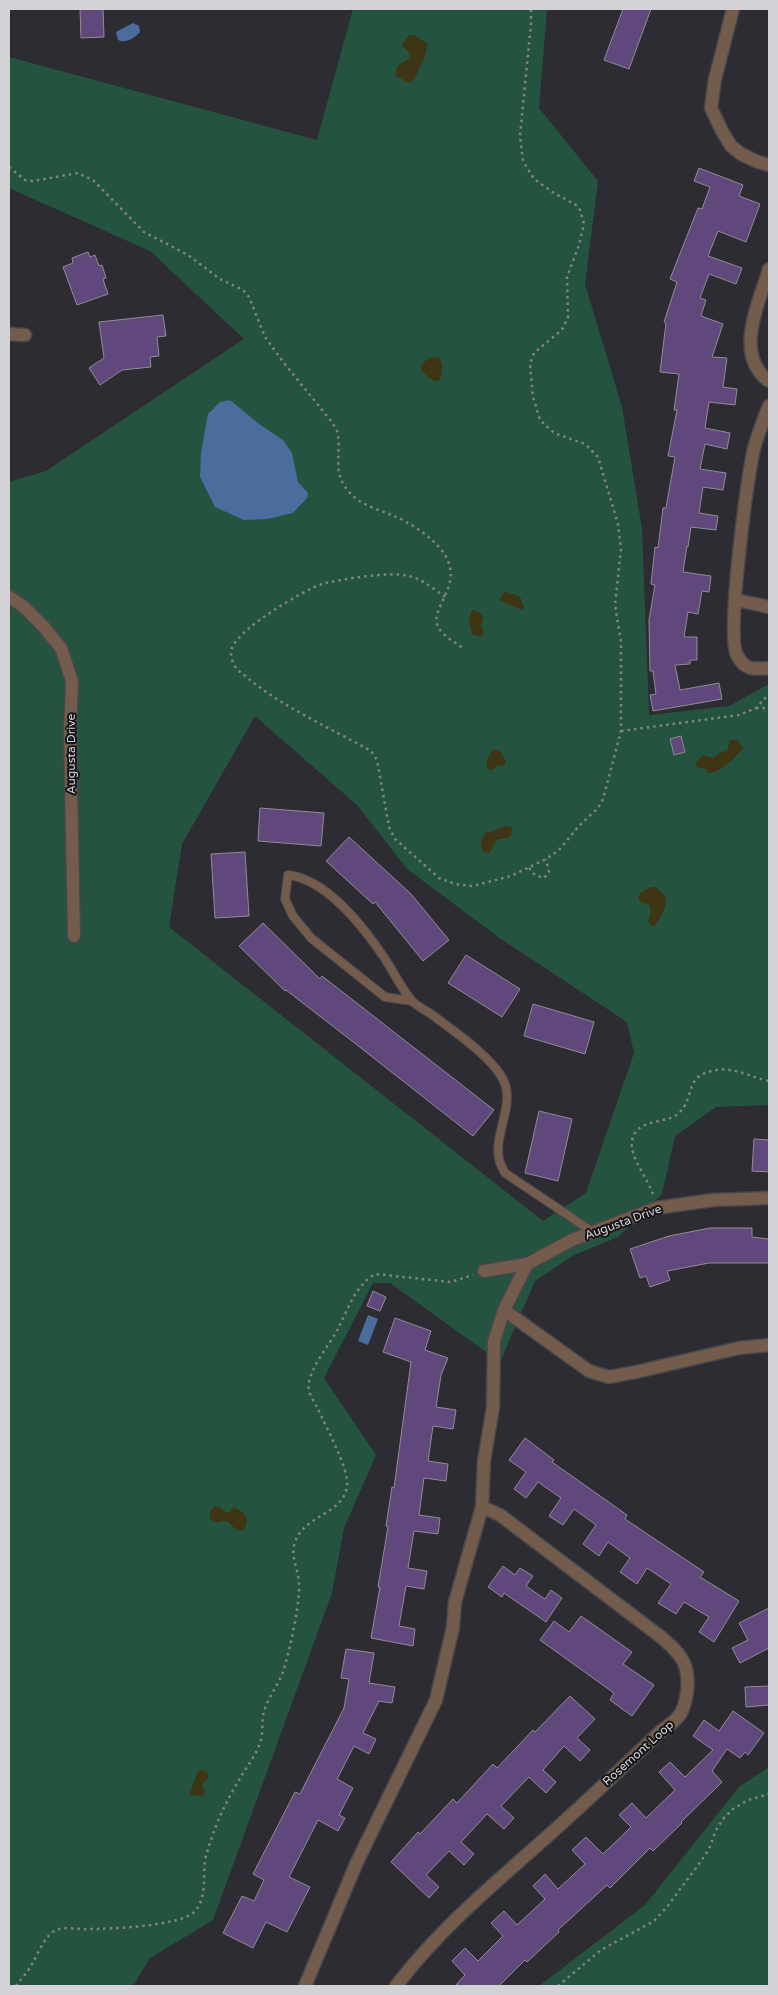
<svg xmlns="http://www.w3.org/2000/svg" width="778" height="1995" viewBox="0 0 778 1995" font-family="'Varela Round',sans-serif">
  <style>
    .green { fill: #24543f; fill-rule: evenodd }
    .sand { fill: #3d3514 }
    .water { fill: #4a6d9e }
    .building { fill: #61487c; stroke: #908c94 }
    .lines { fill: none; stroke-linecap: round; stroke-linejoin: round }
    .lane-casing { stroke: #48474d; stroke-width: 10 }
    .street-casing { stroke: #48474d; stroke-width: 15 }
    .path { stroke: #828287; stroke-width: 2.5; stroke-dasharray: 2.5 4; stroke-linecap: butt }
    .lane { stroke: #735c4b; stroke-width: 8 }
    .street { stroke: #735c4b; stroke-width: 12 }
    .labels { text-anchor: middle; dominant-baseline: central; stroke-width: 4; stroke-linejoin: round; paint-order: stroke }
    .street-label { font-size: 12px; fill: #d3d3d7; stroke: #151518 }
  </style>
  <rect width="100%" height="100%" fill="#2d2c33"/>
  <g class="green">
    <path d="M353,9h194l-8,99 59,73 -13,103 37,123 20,122 7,186 80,-9 40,-22v421l-53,2 -41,29 -13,58 -44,43 -44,18 -39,26 -35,81 -110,-79h-17l-49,95 52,77 -32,73 -12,65 -119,327 -63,38 -17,28h-124v-1504l37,-11 198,-132 -94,-88 -141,-63v-131l308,83zM255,716l102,89 50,64 94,70 126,83 7,31 -48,140 -43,28 -374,-294 13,-83z"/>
    <polygon points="769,1767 769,1986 539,1986 645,1905 739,1787"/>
  </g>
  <g class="sand">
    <path d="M409,35h5l14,9 -3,12 -10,22 -2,3 -4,2 -13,-7c-2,-11 7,-13 14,-18l-1,-5 -7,-8z"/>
    <path d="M438,357c7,6 4,15 2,23l-3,1c-6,-1 -12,-6 -16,-11v-5l7,-7z"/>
    <polygon points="505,591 520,597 524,607 522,610 499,600"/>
    <polygon points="472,610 478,611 484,618 481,625 484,634 481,637 472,634 469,619"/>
    <path d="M730,740h7l6,8c-7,9 -23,26 -36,25l-1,-4 -9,-2 -1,-5 7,-7 10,3 8,-6 6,-1z"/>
    <path d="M495,749l6,3 5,10 -2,4 -7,-1 -5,6 -5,-3c-1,-9 2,-14 8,-19z"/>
    <path d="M505,826l7,1 -1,9c-5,4 -7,2 -12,3 -6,3 -5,10 -10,14l-6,-2c-5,-8 -1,-12 3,-19h5z"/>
    <path d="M651,887h5c2,3 7,6 9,9 4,7 -5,25 -11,30l-4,-1 -2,-5 3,-8 -2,-8 -8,-1 -3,-5 2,-5z"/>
    <path d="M214,1506l6,1 6,6 4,-1 4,-5 10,6 3,6 -2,9 -4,3c-13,-3 -8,-14 -25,-8l-6,-4v-6z"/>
    <polygon points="201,1770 207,1771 209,1777 202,1784 205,1793 203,1796 189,1795 198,1771"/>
  </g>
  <g class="water">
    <path d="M133,23l6,3 1,6c-6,6 -14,12 -22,8l-2,-8z"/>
    <polygon points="230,400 259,424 283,440 292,453 298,482 308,493 307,498 293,513 267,519 244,520 215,507 200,477 201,452 208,414 220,402"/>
    <polygon points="368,1315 378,1319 368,1345 358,1341"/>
  </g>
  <g class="building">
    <polygon points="80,9 103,9 104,37 81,38"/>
    <polygon points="623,9 651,9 629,69 604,60"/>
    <polygon points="699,168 743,185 739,196 760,204 746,242 718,231 708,256 742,268 736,284 709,274 700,298 706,300 701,316 723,324 712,357 727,358 723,387 737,389 735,405 709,402 705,428 730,433 727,449 705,444 700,469 726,473 723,490 703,487 699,513 718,516 716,530 691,527 688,547 687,546 683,572 711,576 709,592 702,591 698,614 688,612 684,637 697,637 697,660 690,660 690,664 675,665 680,690 719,683 722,699 653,711 650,695 656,694 653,671 650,671 649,620 655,585 651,584 655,547 658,548 663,508 666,508 675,457 668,456 677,410 674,410 679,374 660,372 666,323 664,322 677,282 670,279 698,208 702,209 710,187 694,181"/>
    <polygon points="88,252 90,257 95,255 99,266 102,265 106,278 103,279 108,294 77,305 63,267 73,263 72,258"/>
    <polygon points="163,315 166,336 157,337 159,356 150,357 151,367 122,370 100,385 89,368 104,358 99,322"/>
    <polygon points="681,736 685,752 674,755 670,739"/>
    <polygon points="260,808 324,813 321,846 258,841"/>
    <polygon points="349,837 411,894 449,940 423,961 375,902 373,904 326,861"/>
    <polygon points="245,852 249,916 215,918 211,854"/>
    <polygon points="263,923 320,979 322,976 494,1110 473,1136 352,1041 286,990 285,991 239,946"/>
    <polygon points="466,955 520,989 502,1017 448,983"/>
    <polygon points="533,1004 594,1022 585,1054 524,1036"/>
    <polygon points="539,1111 572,1119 558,1181 525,1173"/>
    <polygon points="754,1139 769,1140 769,1172 752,1171"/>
    <polygon points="710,1228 752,1228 752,1237 769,1239 769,1263 709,1263 667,1271 670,1280 650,1287 646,1276 640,1278 630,1249 669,1236"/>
    <polygon points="373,1291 386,1297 380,1311 367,1306"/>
    <polygon points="395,1318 431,1331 425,1350 448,1358 441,1375 436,1407 456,1410 453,1429 433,1426 428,1461 448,1464 446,1481 424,1478 419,1515 440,1518 438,1534 414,1531 408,1568 427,1571 424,1589 406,1586 399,1626 415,1629 413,1646 371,1638 380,1587 378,1587 388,1527 386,1526 392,1487 394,1488 411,1362 383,1352"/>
    <polygon points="525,1438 554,1460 552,1462 627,1515 625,1519 704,1572 700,1577 739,1601 714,1642 699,1632 709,1617 684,1602 676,1614 658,1603 671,1584 647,1568 637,1584 620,1572 630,1558 608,1542 599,1556 583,1544 596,1525 574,1509 563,1525 549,1516 561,1498 538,1482 526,1498 514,1489 526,1472 509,1460"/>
    <polygon points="503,1566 515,1575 520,1568 533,1576 526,1586 545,1599 551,1590 562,1598 546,1622 504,1593 502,1597 488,1587"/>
    <polygon points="769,1608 769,1648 740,1663 732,1648 748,1640 739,1623"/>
    <polygon points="581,1616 632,1652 623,1664 654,1685 632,1716 610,1700 614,1693 540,1640 554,1621 569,1632"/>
    <polygon points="346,1649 374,1653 369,1683 395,1687 392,1703 379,1701 363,1733 376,1739 369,1754 354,1746 337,1779 353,1788 339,1815 345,1818 338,1831 318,1820 289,1877 310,1887 287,1932 266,1922 253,1948 223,1933 242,1896 254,1901 264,1880 253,1874 295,1792 300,1794 344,1708 349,1679 341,1678"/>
    <polygon points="769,1686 769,1705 746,1707 745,1687"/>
    <polygon points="570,1696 595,1719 577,1738 590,1750 580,1761 564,1746 543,1770 556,1782 546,1793 529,1777 501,1806 514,1818 504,1829 487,1814 461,1842 474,1854 464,1865 449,1851 426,1875 439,1887 429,1898 391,1862 418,1832 420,1834 453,1799 457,1803 493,1764 497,1768 533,1730 535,1732"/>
    <polygon points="733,1711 764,1733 748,1755 745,1752 740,1758 727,1749 712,1771 722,1782 681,1822 682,1823 653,1851 650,1848 610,1888 607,1885 558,1930 559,1932 527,1962 525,1960 499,1986 455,1986 465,1975 452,1961 465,1948 478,1961 503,1936 491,1923 504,1911 517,1925 545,1899 533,1886 545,1874 558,1889 585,1864 572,1850 586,1837 603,1854 631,1827 619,1815 632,1803 646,1818 675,1790 659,1772 670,1762 685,1777 713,1750 693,1736 704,1720 719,1731"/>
  </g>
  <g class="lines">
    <defs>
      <path id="lane" d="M412,1001l-27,-4 -74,-59 -18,-22 -8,-17 3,-24c37,4 73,49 93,78 11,15 19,34 31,48 5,5 13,9 19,13 20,15 66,46 74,70 8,24 -11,50 -6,75 1,5 4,10 6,14l88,59"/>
      <g id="street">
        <polyline points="733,9 715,79 711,108 722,131 731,146 741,154 758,162 769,165"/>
        <path d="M769,269c-10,34 -36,86 0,112"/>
        <polyline points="9,334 25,335"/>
        <path d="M769,406c-6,15 -13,32 -16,47 -6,30 -27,182 -16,202 8,16 17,14 32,13"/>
        <polyline points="9,597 23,606 43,626 61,648 72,681 70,734 74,936"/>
        <polyline points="736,600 769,607"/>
        <polyline points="484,1271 527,1264 572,1240 656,1208 713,1200 769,1198"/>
        <polyline points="504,1310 589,1371 609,1377 636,1372 739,1348 769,1345"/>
        <polyline points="305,1986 357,1862 436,1700 453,1627 455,1602 482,1507 484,1461 493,1407 494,1341 504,1310 527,1264"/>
        <path d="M396,1986c44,-58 99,-103 153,-151 38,-34 75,-69 112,-104 7,-5 15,-10 20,-18 7,-14 9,-36 3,-50 -5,-11 -15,-19 -23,-26l-161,-122 -18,-8"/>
      </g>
    </defs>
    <use href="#lane" class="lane-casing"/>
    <use href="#street" class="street-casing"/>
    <g class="path">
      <path d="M9,167l16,13 8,1 45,-8 15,7 51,52 44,23 32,24 23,11 6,7 16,40 19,26 47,58c2,3 5,7 6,10 6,23 -8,43 16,65 11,10 27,14 41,20 17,7 40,22 51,39 20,33 -20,54 -5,75 6,8 17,13 24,19"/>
      <path d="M445,597c-11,-8 -23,-18 -36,-21 -18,-5 -68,3 -87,8 -20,7 -80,43 -89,62 -4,6 -1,16 3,22 3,4 10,8 14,12 35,28 82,49 121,71l6,9 12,67 6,12 44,39 16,6 17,2 20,-5 19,-5 35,-17 13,-9 20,-24 19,-18 5,-9 18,-68v-89l-6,-37 6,-56 -3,-25 -20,-67 -13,-13 -31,-11 -14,-13 -7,-23 -3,-33 4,-11 23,-19 6,-6 5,-11 -1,-40 12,-32 5,-21 -4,-14 -4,-5 -22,-12 -20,-14 -11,-18 -3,-25 11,-113v-14"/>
      <polyline points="756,708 769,708"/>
      <polyline points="621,731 739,715 756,708 769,694"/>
      <polyline points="529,868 535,875 544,878 549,872 546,859"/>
      <path d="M653,1194c-5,-15 -24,-38 -21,-53 3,-23 36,-17 47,-28 17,-17 4,-38 38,-43 17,-3 36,8 52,11"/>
      <path d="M16,1986c5,-7 12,-14 16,-22 6,-10 13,-29 24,-34 10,-4 22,0 32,-1 23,0 89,-3 105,-16 14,-12 10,-36 12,-53 2,-9 5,-17 8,-26 7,-20 18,-41 29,-59 6,-10 14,-20 18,-32 4,-10 1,-21 4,-32 5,-16 17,-29 21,-46 6,-20 15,-63 14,-82 -1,-15 -9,-27 -4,-41 10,-28 48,-27 52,-56 3,-15 -22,-61 -29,-77 -4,-8 -11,-16 -9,-26 2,-17 22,-40 30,-56 9,-19 18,-43 36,-53l76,8 22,-7"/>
      <polyline points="558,1986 601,1950 654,1921 667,1907 701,1861 709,1849 716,1830 723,1819 733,1809 748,1800 769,1794"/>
    </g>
    <use href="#lane" class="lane"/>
    <use href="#street" class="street"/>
  </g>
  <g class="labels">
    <g class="street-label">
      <text transform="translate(71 754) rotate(-90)">Augusta Drive</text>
      <text transform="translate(623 1222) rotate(-20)">Augusta Drive</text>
      <text transform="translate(638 1753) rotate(-42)">Rosemont Loop</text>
    </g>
  </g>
  <rect width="778" height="1995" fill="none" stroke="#d3d3d7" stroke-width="20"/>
</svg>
